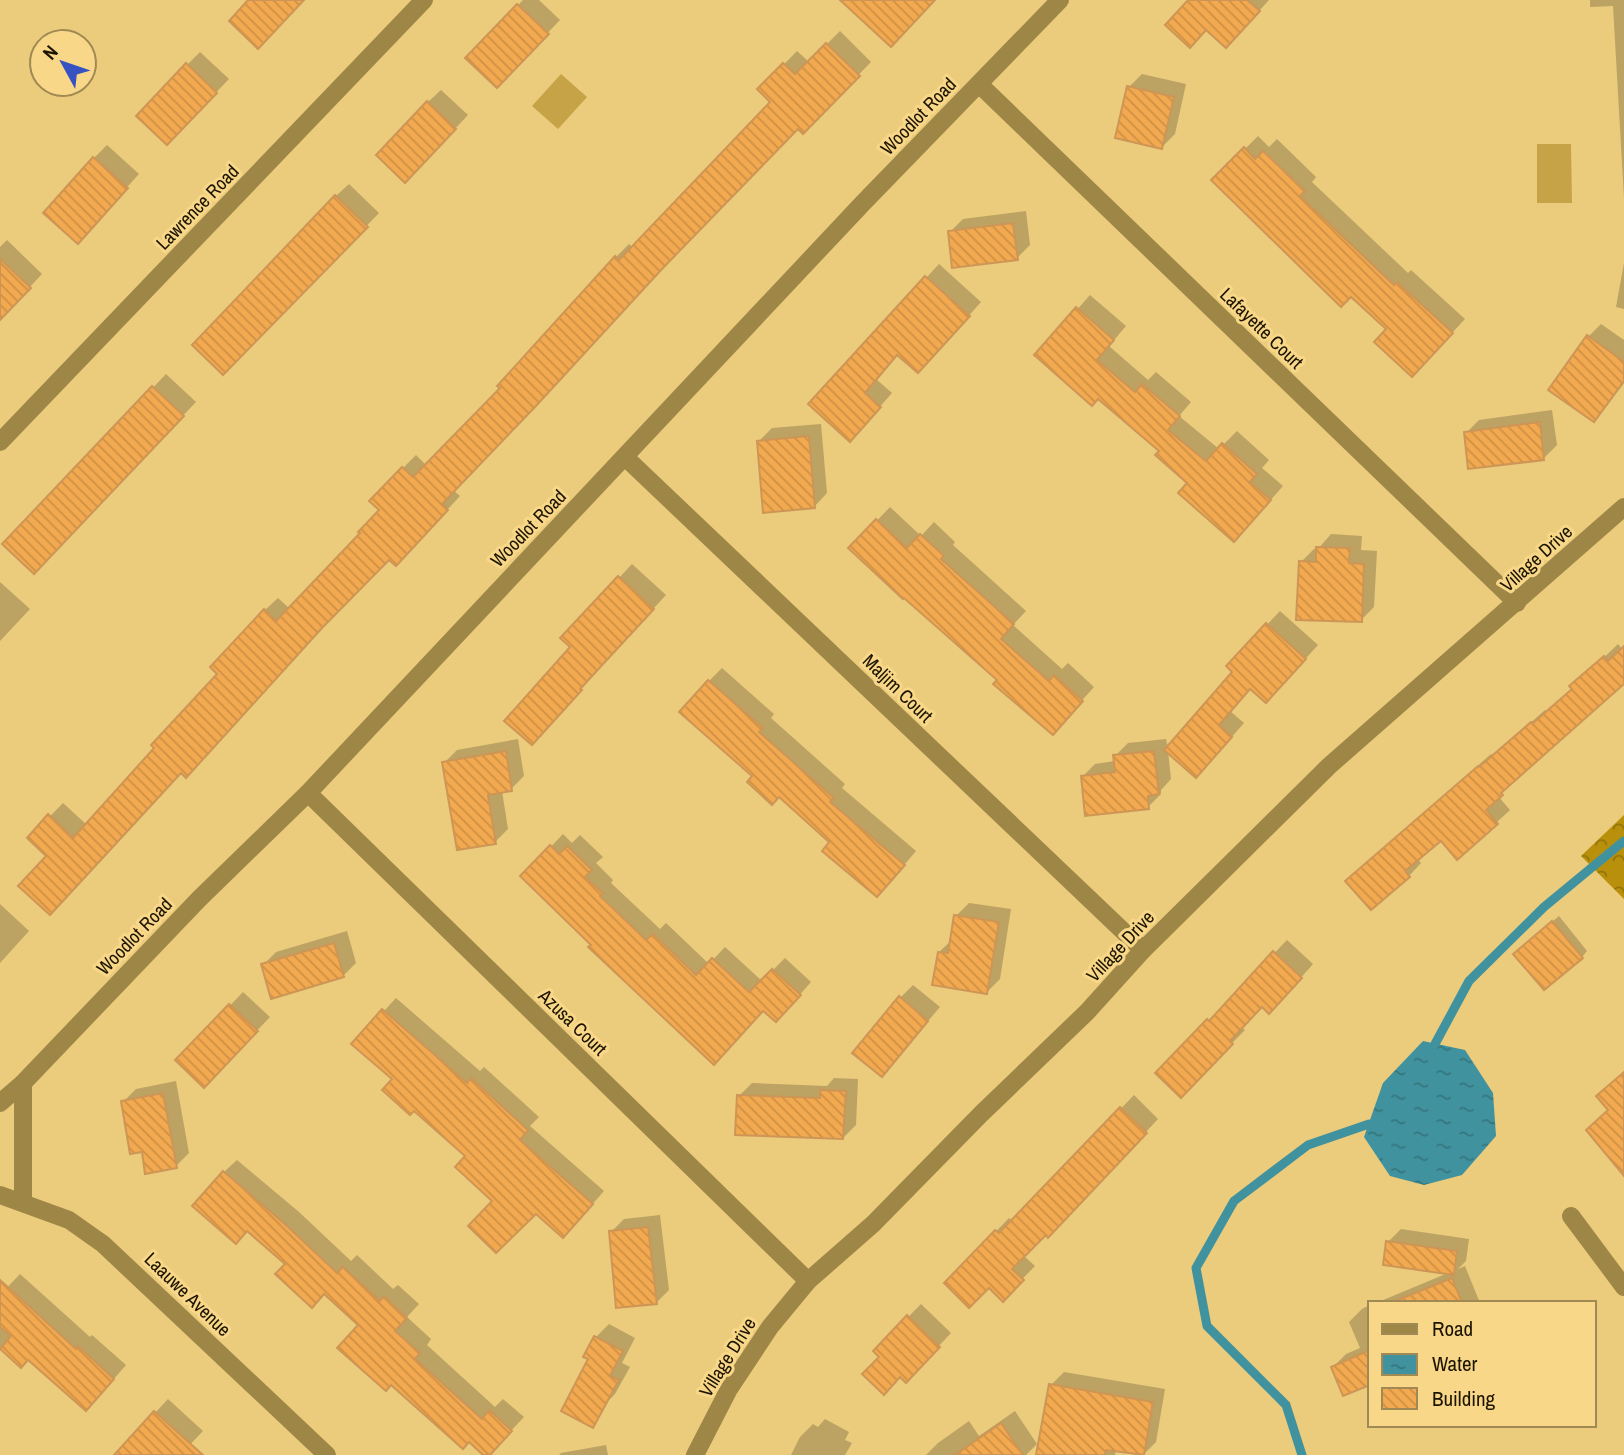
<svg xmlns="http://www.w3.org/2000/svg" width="1624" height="1455" viewBox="0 0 1624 1455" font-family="'Archivo Narrow',sans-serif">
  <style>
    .forest { fill: url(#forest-crowns) }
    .green { fill: #c6a347 }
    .water { fill: url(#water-ripples) }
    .shadow { fill: #0003 }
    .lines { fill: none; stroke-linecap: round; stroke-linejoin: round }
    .stream { stroke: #40929e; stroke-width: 9 }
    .building { fill: url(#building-back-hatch); stroke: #ce9656; stroke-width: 2 }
    .minor { stroke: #9e8646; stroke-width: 18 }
    .tertiary { stroke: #9e8646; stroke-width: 18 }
    .labels { text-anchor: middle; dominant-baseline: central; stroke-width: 6; stroke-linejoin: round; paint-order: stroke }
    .street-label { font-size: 19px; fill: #1c1300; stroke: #f8d888 }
  </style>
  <defs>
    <pattern id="forest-crowns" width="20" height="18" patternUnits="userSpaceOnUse" patternTransform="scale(1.75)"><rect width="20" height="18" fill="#b8900b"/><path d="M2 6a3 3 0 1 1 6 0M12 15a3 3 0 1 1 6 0" fill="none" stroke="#957409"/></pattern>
    <pattern id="water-ripples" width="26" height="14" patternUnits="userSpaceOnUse" patternTransform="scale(1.75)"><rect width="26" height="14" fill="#40929e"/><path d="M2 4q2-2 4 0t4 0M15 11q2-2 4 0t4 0" fill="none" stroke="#35767e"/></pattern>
    <pattern id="building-back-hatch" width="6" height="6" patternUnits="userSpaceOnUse" patternTransform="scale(1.75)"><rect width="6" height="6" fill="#f2a950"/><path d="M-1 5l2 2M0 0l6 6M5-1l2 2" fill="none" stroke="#cf9144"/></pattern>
  </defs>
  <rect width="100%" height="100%" fill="#ebcb7c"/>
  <polygon class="forest" points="1624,815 1624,899 1581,856"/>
  <g class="green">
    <polygon points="561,74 587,97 558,129 532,106"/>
    <polygon points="1537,144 1571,144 1572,203 1537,203"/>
  </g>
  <polygon class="water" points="1423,1041 1465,1050 1493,1093 1496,1136 1462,1175 1424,1185 1390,1176 1364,1137 1383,1083"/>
  <g class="shadow">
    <polygon points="523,0 539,0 560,20 497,86 468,58"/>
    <polygon points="1191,0 1269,0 1239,33"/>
    <polygon points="1590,0 1624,0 1624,198 1613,6 1590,7"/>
    <polygon points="840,31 871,62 803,132 799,127 675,254 453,490 460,496 409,551 389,557 181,771 48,855 29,838 63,803 87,825 220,674 265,610 278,598 290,609 362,533 381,510 372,501 403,468 416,455 427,466 503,388 500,385 616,257 629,244 633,248 773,102 760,89 797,51 809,62"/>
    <polygon points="200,52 229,79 180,130 187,65"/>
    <polygon points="1142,74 1186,84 1175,134 1162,147 1129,87"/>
    <polygon points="441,90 468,115 418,168 428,102"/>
    <polygon points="1258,136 1269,147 1277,139 1316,177 1312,182 1408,273 1411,270 1465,319 1425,362 1389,328 1214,180"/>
    <polygon points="107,145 139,174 90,228 94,158"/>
    <polygon points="349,184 379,213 223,373 336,196"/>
    <polygon points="1026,211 1030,245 1017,258 950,232 963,219"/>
    <polygon points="7,240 42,274 0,319 0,247"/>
    <polygon points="1624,263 1624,309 1616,307"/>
    <polygon points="939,264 981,302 931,358 898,353 876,379 892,393 863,426 810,404"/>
    <polygon points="1090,295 1126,326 1109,346 1148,380 1156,372 1191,402 1179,416 1219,449 1237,431 1269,460 1262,468 1283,486 1247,527 1189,483 1162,451 1098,397 1037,355"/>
    <polygon points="1601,324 1624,340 1624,383 1606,407 1593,420 1588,337"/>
    <polygon points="166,374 196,402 46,559 5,544"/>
    <polygon points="1552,410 1557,445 1544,458 1466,433 1479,420"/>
    <polygon points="821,424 827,493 814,507 759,441 772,428"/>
    <polygon points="890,507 921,536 934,522 955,542 953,545 1026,611 1013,625 1062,669 1068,663 1094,687 1065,719 999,680 851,548"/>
    <polygon points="1331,534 1362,536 1361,550 1377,551 1374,607 1361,620 1301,562 1314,549 1318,549"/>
    <polygon points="632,564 666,595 592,675 593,676 545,730 572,647 563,638"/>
    <polygon points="0,582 30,609 0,641"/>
    <polygon points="1280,611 1318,645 1279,688 1251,687 1230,711 1244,723 1209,763 1168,751 1171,779 1161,790 1161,794 1148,807 1082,777 1095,764 1115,761 1115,756 1128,743 1166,739 1168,748 1234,672 1228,666"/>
    <polygon points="1618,644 1622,649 1624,647 1624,681 1498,796 1510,810 1458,858 1441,838 1417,858 1421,863 1409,876 1361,868 1491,754 1493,756 1545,710 1547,712"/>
    <polygon points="722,668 774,714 771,718 845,784 842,788 916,851 890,882 832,842 754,776 709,681"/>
    <polygon points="518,739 524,776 511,789 502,791 508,829 495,842 444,763 457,750"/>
    <polygon points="563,834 572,843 580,835 603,857 596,863 613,880 611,883 660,929 666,923 709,964 725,947 762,981 785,958 811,982 788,1008 764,1009 593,944 523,876"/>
    <polygon points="969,903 1011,909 1000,979 987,992 939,952 952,940 956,916"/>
    <polygon points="0,904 29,931 0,963"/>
    <polygon points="1559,916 1587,951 1582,957 1521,948"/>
    <polygon points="347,931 356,963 343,976 263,965 276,952"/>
    <polygon points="1287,940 1313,964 1282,999 1262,1005 1241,1027 1245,1030 1181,1095 1158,1073"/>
    <polygon points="913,985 940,1007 882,1075 900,998"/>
    <polygon points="243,992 270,1017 204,1086 178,1060"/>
    <polygon points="396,998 480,1071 484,1067 539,1117 530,1126 604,1191 575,1224 494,1201 467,1156 394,1079 354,1044"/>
    <polygon points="834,1078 858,1079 856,1125 843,1138 739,1096 752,1083 827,1086"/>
    <polygon points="176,1081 189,1153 176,1166 143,1150 123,1102 136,1089"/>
    <polygon points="1134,1095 1158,1119 1061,1223 1046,1233 1023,1255 1035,1266 1003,1299 989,1286 946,1283 1009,1218 1013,1221"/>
    <polygon points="237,1160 299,1212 351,1261 357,1255 393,1289 398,1285 419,1304 407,1317 431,1339 427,1345 495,1407 503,1399 524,1417 488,1455 360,1325 325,1292 288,1263 224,1172"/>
    <polygon points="660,1215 669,1290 656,1303 611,1232 624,1219"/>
    <polygon points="1401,1229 1469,1239 1466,1261 1458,1269 1465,1266 1480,1303 1376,1303 1448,1273 1388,1242"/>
    <polygon points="20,1274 90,1337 92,1335 126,1365 99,1396 28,1358 20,1366 0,1347 0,1295"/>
    <polygon points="921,1304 951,1333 919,1367 881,1357 875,1351"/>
    <polygon points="1370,1305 1370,1383 1344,1394 1333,1367 1346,1354 1360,1348 1349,1322 1362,1309"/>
    <polygon points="609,1324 635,1338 622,1363 630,1367 615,1394 602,1407 590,1358 596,1337"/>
    <polygon points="1064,1372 1165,1389 1156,1442 1143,1455 1116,1450 1115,1455 1038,1455 1051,1385"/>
    <polygon points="168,1399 203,1431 185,1450 191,1455 123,1455 118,1453"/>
    <polygon points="1015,1411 1037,1444 1026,1455 926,1455 938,1443 969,1421 979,1436"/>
    <polygon points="825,1419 849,1432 845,1440 852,1443 845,1455 791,1455 800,1437 813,1424 818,1427"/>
    <polygon points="606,1445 608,1455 559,1455 561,1453"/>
  </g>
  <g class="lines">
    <g class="stream">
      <polyline points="1435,1044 1469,981 1544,907 1624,841"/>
      <polyline points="1302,1455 1286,1405 1207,1326 1196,1268 1234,1201 1308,1145 1369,1124"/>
    </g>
  </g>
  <g class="building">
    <polygon points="248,0 304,0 258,49 229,21"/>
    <polygon points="840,0 935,0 891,47"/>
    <polygon points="1188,0 1247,0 1260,11 1226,48 1206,30 1190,48 1165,25"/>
    <polygon points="517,4 549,34 497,88 465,58"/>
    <polygon points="826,43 860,76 803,134 798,129 662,269 535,407 442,504 448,510 396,566 389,560 322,628 186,778 181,773 50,915 18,886 46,856 27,838 48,814 73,838 154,748 151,745 217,674 210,667 264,609 276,621 360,533 358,532 379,510 369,501 402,467 413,477 500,388 497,386 615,256 619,260 770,102 757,89 783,63 795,74"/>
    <polygon points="186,63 217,93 167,145 136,116"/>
    <polygon points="1127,86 1174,97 1162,149 1115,138"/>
    <polygon points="427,101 456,129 405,183 376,155"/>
    <polygon points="1244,147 1255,159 1263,151 1305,191 1300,196 1394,285 1397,282 1453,333 1412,377 1374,342 1386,329 1351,297 1341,307 1211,180"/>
    <polygon points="93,157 128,188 78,244 43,213"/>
    <polygon points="335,195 368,227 223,375 192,345"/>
    <polygon points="1013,223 1018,260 952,268 948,231"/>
    <polygon points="0,259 31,288 0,320"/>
    <polygon points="925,276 970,316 918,373 897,355 865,393 881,407 850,442 808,404"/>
    <polygon points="1076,307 1114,340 1097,360 1135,392 1142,384 1180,416 1168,430 1206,461 1222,443 1257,474 1250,482 1271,500 1234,542 1178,493 1187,483 1155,455 1159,451 1098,399 1092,406 1034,355"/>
    <polygon points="1587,335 1624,362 1624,381 1594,422 1548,390"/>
    <polygon points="152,386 184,416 34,574 2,544"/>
    <polygon points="1540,422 1544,460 1468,469 1464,432"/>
    <polygon points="809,436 815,508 763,513 757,441"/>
    <polygon points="876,519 907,548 920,534 944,556 941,559 1014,624 1001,639 1049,681 1054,675 1083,701 1053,735 993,684 997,680 904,598 903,599 848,548"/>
    <polygon points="1316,547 1350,548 1349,563 1364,564 1362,622 1296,620 1299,561 1316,562"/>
    <polygon points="618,576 654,609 580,689 582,690 532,745 504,721 570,647 560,638"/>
    <polygon points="1266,623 1306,659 1266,703 1250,689 1219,725 1232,737 1196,778 1164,750 1232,672 1226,666"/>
    <polygon points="1624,646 1624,684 1501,793 1503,795 1486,810 1498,824 1457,860 1441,841 1405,871 1410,877 1371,910 1345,881 1478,766 1479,767 1531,722 1533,723 1572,689 1569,686 1604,656 1608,661"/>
    <polygon points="708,680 763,728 759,732 834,798 830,802 905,865 877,897 822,851 829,842 779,797 772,805 747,782 752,776 679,712"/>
    <polygon points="506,751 512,791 488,795 496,844 457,850 442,762"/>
    <polygon points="1154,751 1159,794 1148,796 1149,809 1085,816 1081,776 1115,772 1113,755"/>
    <polygon points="550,845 559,854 567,846 592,870 585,877 603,893 600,896 646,940 653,934 696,975 712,958 749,992 772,969 801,995 776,1022 763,1011 714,1065 588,947 591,945 520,876"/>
    <polygon points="954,915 999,922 987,994 932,985 938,952 948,953"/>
    <polygon points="1552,921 1583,958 1544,990 1513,954"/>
    <polygon points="334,943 344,977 271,999 261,964"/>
    <polygon points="1273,951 1302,978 1269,1014 1262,1007 1230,1041 1233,1044 1181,1098 1155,1073 1207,1019 1209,1021"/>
    <polygon points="899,996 928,1021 882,1077 852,1053"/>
    <polygon points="229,1004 258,1031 204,1088 175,1060"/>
    <polygon points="382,1009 467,1083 471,1078 528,1130 520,1140 593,1204 563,1238 536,1214 496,1253 468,1226 492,1201 455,1167 465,1156 414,1111 410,1115 382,1090 392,1079 351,1044"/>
    <polygon points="1624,1072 1624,1176 1586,1130 1608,1110 1596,1096"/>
    <polygon points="820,1090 846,1091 843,1139 735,1135 737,1095 820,1098"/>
    <polygon points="163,1093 177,1168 145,1174 142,1152 130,1154 121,1101"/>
    <polygon points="1120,1107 1147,1133 1048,1238 1046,1235 1012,1269 1024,1280 1003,1302 989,1288 969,1308 944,1283 995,1230 999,1233"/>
    <polygon points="223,1171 286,1225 337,1273 343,1267 380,1301 384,1296 407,1318 395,1331 420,1353 415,1359 482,1419 489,1410 512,1431 490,1455 483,1455 469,1442 463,1449 391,1385 386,1391 337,1348 358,1325 324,1294 312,1308 275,1274 285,1264 247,1231 236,1244 192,1206"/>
    <polygon points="648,1227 657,1304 616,1308 609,1231"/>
    <polygon points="1386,1241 1457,1251 1454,1275 1383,1265"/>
    <polygon points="1452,1278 1462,1303 1393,1303 1393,1302"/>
    <polygon points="0,1280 76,1349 78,1346 114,1379 86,1411 28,1360 21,1368 0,1349 11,1336 0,1327"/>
    <polygon points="907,1315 940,1347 906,1383 900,1377 884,1395 862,1374 879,1357 873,1351"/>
    <polygon points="594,1336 623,1351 610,1376 619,1380 593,1428 561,1411 588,1359 583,1357"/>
    <polygon points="1370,1350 1370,1385 1343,1396 1331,1367"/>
    <polygon points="1049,1384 1153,1402 1144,1455 1106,1450 1105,1455 1036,1455"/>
    <polygon points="154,1411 203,1455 114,1455"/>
    <polygon points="1001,1423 1023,1455 955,1455"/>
  </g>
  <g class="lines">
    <g class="minor">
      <polyline points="979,84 1517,603"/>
      <polyline points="0,442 424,0"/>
      <polyline points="625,457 1143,950"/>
      <polyline points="308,793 808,1281"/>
      <polyline points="0,1103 23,1083 199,899 308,793 863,203 1060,0"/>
      <polyline points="23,1203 23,1083"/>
      <polyline points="1571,1216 1624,1287"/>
      <polyline points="695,1455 729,1389 770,1327 808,1281 873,1224 981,1114 1087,1012 1143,950 1329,766 1624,507"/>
    </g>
    <polyline class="tertiary" points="0,1195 69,1220 103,1244 327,1455"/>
  </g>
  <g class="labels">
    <g class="street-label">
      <text transform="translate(918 116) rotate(-46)">Woodlot Road</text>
      <text transform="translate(197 207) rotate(-46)">Lawrence Road</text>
      <text transform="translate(1262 328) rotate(44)">Lafayette Court</text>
      <text transform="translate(528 528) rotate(-46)">Woodlot Road</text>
      <text transform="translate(1536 558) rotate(-42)">Village Drive</text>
      <text transform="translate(898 688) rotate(44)">Maljim Court</text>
      <text transform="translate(134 936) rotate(-46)">Woodlot Road</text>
      <text transform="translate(1120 946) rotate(-47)">Village Drive</text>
      <text transform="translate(573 1022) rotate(44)">Azusa Court</text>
      <text transform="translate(188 1294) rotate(44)">Laauwe Avenue</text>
      <text transform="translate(727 1357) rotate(-58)">Village Drive</text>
    </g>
  </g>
  <rect x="1368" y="1301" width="228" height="126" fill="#f8d888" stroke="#a08952" stroke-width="2"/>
  <rect x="1382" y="1324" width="35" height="10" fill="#9e8646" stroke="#a08952" stroke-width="2"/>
  <text x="1432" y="1336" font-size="21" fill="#1c1300">Road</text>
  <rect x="1382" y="1354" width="35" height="21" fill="url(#water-ripples)" stroke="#a08952" stroke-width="2"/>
  <text x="1432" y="1371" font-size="21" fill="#1c1300">Water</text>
  <rect x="1382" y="1388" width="35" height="21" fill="url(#building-back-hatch)" stroke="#a08952" stroke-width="2"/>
  <text x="1432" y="1406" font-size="21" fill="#1c1300">Building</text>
  <g transform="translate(63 63) rotate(310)"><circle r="33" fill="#f8d888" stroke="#a08952" stroke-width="2"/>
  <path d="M0-5L12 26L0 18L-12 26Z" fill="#3651c2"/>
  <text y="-10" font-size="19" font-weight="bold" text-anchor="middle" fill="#1c1300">N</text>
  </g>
</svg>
